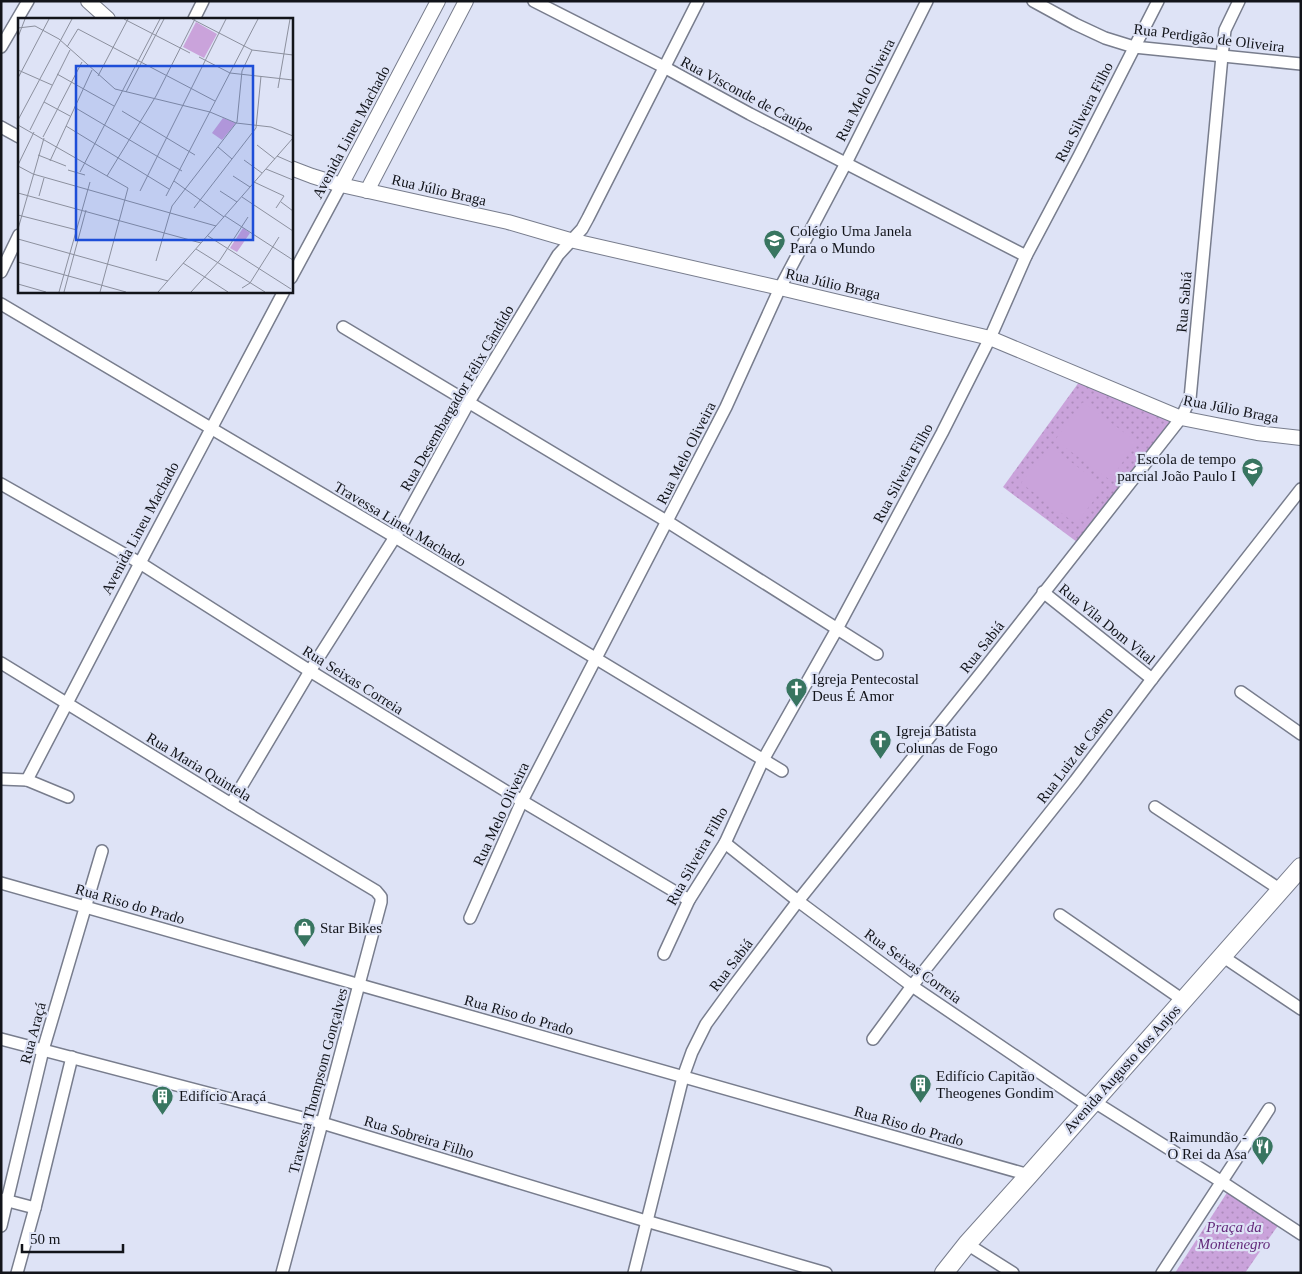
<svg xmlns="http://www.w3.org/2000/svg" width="1302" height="1274" viewBox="0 0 1302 1274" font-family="'Times New Roman',serif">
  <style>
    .grass { fill: url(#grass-dots) }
    .pitch { fill: #caa3db }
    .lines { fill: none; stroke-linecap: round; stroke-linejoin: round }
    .minor-casing { stroke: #787d8d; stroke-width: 14 }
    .tertiary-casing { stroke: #787d8d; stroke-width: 16 }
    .primary-casing { stroke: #787d8d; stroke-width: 20 }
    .minor { stroke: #fff; stroke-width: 11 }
    .tertiary { stroke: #fff; stroke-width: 14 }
    .primary { stroke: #fff; stroke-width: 18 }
    .labels { text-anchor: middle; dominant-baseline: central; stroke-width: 4.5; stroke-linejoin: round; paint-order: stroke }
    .street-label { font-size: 15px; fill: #12141a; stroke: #dee3f6 }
    .poi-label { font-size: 15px; fill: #12141a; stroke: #dee3f6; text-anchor: start }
    .park-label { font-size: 15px; font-style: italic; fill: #642b7b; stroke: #dee3f6 }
    .inset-road { fill: none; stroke: #8c909e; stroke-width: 1 }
    .view { fill: #1d4ed8; fill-opacity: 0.15; stroke: #1d4ed8; stroke-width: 2.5 }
    .inset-edge { fill: none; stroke: #12141a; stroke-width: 2.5 }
  </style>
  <defs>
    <pattern id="grass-dots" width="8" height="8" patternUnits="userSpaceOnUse" patternTransform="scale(1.25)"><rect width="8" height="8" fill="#caa3db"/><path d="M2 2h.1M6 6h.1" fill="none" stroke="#ac8bbb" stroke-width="1.8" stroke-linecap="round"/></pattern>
  </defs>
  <rect width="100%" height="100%" fill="#dee3f6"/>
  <g class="grass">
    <polygon points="1082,378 1176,418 1077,542 1003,487"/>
    <polygon points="1228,1191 1279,1224 1245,1273 1175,1273"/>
  </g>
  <g class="pitch">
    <polygon points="1083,402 1137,442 1110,480 1055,440"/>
    <polygon points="1050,446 1104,487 1076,524 1021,483"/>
  </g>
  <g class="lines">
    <defs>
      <g id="minor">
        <polyline points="534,1 664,67 750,114 1026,256"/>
        <polyline points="1033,1 1075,24 1105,38 1134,47 1301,64"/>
        <polyline points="194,19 203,1"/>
        <polyline points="1,47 28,1"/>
        <polyline points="1,127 19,137"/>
        <polyline points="1,272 19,235"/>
        <polyline points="291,278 341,185"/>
        <polyline points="1,304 395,537 782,771"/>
        <polyline points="343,327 668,522 877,654"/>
        <polyline points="1,484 140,563 310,671 522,801 689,900"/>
        <polyline points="1043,592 1152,679"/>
        <polyline points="1,663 231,804 376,891 381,897 381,902 282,1273"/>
        <polyline points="1241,692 1301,734"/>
        <polyline points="1,779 27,780 68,797"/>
        <polyline points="27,780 140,563 284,291"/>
        <polyline points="231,804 310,671 395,537 469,402 558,255 582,229 588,218 698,1"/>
        <polyline points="1155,807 1281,890"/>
        <polyline points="725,843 798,901 912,986 1089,1106"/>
        <polyline points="1,883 1029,1175"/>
        <polyline points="1060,915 1183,1000"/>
        <polyline points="470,918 522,801 726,407 780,288 846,163 927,1"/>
        <polyline points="664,954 689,900 725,843 763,760 837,629 942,433 990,338 1026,256 1079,156 1158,1"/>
        <polyline points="1222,956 1301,1009"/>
        <polyline points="1,1039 322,1123 646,1221 826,1273"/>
        <polyline points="873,1039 912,986 1075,781 1152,679 1301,489"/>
        <polyline points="1093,1101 1222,1182 1301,1234"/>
        <polyline points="1,1199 35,1208"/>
        <polyline points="1,1226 43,1050 102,851"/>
        <polyline points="967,1244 1013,1273"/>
        <polyline points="17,1273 35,1208 72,1057"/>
        <polyline points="634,1273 683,1077 692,1052 706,1024 730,991 798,901 981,673 1181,418 1190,399 1219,88 1222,56 1225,30 1239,1"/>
        <polyline points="1162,1273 1269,1109"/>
      </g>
      <g id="tertiary">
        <polyline points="88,1 108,19"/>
        <polyline points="291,168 312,176 341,185 508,222 570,240 780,288 990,338 1181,418 1257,433 1301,438"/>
        <polyline points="341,185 438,1"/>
        <polyline points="367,191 466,1"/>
      </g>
      <polyline id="primary" points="944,1273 967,1244 1029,1175 1301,867"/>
    </defs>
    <use href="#minor" class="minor-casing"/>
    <use href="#tertiary" class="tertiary-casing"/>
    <use href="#primary" class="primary-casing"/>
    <use href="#minor" class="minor"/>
    <use href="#tertiary" class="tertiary"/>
    <use href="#primary" class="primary"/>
  </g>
  <defs>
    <symbol id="school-pin" viewBox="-11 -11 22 30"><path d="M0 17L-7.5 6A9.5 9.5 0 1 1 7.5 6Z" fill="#387560" stroke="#dee3f6"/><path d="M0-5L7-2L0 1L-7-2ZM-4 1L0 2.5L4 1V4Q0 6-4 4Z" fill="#fff"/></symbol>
    <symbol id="church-pin" viewBox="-11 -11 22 30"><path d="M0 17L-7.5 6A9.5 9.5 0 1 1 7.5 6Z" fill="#387560" stroke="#dee3f6"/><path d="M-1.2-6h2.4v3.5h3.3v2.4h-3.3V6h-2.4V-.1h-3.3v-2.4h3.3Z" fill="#fff"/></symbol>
    <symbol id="shop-pin" viewBox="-11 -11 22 30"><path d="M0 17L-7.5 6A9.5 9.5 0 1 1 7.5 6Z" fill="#387560" stroke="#dee3f6"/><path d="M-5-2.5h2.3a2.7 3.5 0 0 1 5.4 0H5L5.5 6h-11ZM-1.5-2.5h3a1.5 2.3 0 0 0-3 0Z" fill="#fff"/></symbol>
    <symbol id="building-pin" viewBox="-11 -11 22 30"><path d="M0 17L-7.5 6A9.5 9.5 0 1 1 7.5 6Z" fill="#387560" stroke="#dee3f6"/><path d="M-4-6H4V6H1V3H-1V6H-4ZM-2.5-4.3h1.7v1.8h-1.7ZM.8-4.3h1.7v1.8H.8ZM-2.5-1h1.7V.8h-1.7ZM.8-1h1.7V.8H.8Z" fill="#fff"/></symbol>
    <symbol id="restaurant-pin" viewBox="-11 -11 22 30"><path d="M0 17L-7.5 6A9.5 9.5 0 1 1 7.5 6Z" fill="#387560" stroke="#dee3f6"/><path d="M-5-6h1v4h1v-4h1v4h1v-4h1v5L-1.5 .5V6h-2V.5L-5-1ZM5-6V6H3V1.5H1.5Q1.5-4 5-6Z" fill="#fff"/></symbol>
  </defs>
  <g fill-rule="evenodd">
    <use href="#school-pin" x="762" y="228" width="25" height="34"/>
    <use href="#school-pin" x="1240" y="456" width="25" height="34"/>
    <use href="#church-pin" x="784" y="676" width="25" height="34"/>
    <use href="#church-pin" x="868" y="728" width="25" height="34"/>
    <use href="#shop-pin" x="292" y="916" width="25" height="34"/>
    <use href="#building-pin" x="908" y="1072" width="25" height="34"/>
    <use href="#building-pin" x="150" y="1084" width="25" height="34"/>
    <use href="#restaurant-pin" x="1250" y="1134" width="25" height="34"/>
  </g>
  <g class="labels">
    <g class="street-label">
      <text transform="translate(1209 38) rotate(7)">Rua Perdigão de Oliveira</text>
      <text transform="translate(865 90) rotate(-63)">Rua Melo Oliveira</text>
      <text transform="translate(747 95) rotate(28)">Rua Visconde de Cauípe</text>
      <text transform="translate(1084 112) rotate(-63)">Rua Silveira Filho</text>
      <text transform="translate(351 132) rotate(-62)">Avenida Lineu Machado</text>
      <text transform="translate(439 190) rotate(13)">Rua Júlio Braga</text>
      <text transform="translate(833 284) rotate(13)">Rua Júlio Braga</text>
      <text transform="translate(1184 302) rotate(-85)">Rua Sabiá</text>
      <text transform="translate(457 398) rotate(-60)">Rua Desembargador Félix Cândido</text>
      <text transform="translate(1231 409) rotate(11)">Rua Júlio Braga</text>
      <text transform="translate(686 453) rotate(-63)">Rua Melo Oliveira</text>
      <text transform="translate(903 473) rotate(-62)">Rua Silveira Filho</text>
      <text transform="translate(400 524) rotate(31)">Travessa Lineu Machado</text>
      <text transform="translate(140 528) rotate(-62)">Avenida Lineu Machado</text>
      <text transform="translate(1107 624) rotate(39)">Rua Vila Dom Vital</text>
      <text transform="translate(982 647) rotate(-52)">Rua Sabiá</text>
      <text transform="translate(353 680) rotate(32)">Rua Seixas Correia</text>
      <text transform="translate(1075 755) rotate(-53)">Rua Luiz de Castro</text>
      <text transform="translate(199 767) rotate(31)">Rua Maria Quintela</text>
      <text transform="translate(501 814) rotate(-65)">Rua Melo Oliveira</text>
      <text transform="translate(697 856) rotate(-61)">Rua Silveira Filho</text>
      <text transform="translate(130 904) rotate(16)">Rua Riso do Prado</text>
      <text transform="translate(731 965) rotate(-53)">Rua Sabiá</text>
      <text transform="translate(913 966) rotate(36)">Rua Seixas Correia</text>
      <text transform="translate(519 1015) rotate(16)">Rua Riso do Prado</text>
      <text transform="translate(33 1033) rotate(-75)">Rua Araçá</text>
      <text transform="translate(1122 1069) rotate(-48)">Avenida Augusto dos Anjos</text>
      <text transform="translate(318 1081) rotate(-75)">Travessa Thompsom Gonçalves</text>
      <text transform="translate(909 1126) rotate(16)">Rua Riso do Prado</text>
      <text transform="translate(419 1137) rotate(17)">Rua Sobreira Filho</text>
    </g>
    <g class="poi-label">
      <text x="790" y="231">Colégio Uma Janela<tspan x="790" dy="17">Para o Mundo</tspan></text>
      <text x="1236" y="459" text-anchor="end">Escola de tempo<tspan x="1236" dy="17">parcial João Paulo I</tspan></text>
      <text x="812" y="679">Igreja Pentecostal<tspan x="812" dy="17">Deus É Amor</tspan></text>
      <text x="896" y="731">Igreja Batista<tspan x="896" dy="17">Colunas de Fogo</tspan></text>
      <text x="320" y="928">Star Bikes</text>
      <text x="936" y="1076">Edifício Capitão<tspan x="936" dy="17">Theogenes Gondim</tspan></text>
      <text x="179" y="1096">Edifício Araçá</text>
      <text x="1247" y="1137" text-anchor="end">Raimundão -<tspan x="1247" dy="17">O Rei da Asa</tspan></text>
    </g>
    <g class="park-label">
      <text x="1234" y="1227">Praça da<tspan x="1234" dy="17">Montenegro</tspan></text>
    </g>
  </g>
  <g transform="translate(18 18)">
    <rect width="275" height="275" fill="#dee3f6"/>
    <path d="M178,4l21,12 -13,24 -21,-11zM205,100l13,5 -14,17 -10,-7zM225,210l7,5 -13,19 -7,-4z" fill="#caa3db"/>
    <path class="inset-road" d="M106,1l66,34M174,1l60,31 41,5M0,10l17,-2 24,13 56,50 95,23 26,11 35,4 22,9M0,19l7,-18M49,29l11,-18 137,72M181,39l31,16 63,7M0,52l34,15M39,56l57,32M80,58l30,-57M0,60l31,-59M260,70l12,-69M108,74l38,-73M26,84l26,14M56,89l108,64M104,93l73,44M0,102l54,-101M0,107l110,63 -28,104M48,108l103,63M12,112l40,-80M25,119l39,-75M239,127l18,14M200,129l14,12M20,137l28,11M259,138l16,7M226,142l18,13M32,143l42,-91M0,147l16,-33M0,148l15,8 183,52M248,151l27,11M50,152l17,5M62,154l80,-153M89,158l49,-80 39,-77M215,158l17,11M156,163l50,36M236,164l30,14 -8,12M122,173l86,-172M202,173l17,11M0,175l183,50M21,178l5,-18M148,178l92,-177M224,179l51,34M263,184l12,9M176,190l62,-80 5,-52M0,197l59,15M207,198l68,44M0,211l26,-91M190,218l83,53M0,221l150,42M178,231l69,43M138,243l16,-55 65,-84 5,-51 10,-21M0,244l108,30M165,245l45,29M0,266l28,8M224,270l8,-5 29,-46M41,274l31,-110M46,274l22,-82M140,274l135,-154M173,274l29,-32 28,-43"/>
    <path class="view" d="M58,48h177v174h-177z"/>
    <rect width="275" height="275" class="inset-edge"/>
  </g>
  <rect width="1302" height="1274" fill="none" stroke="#12141a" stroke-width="5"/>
  <path d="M22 1244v8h101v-8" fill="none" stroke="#12141a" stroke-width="2.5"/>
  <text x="30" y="1244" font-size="15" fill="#12141a" stroke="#dee3f6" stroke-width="4" paint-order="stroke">50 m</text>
</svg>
